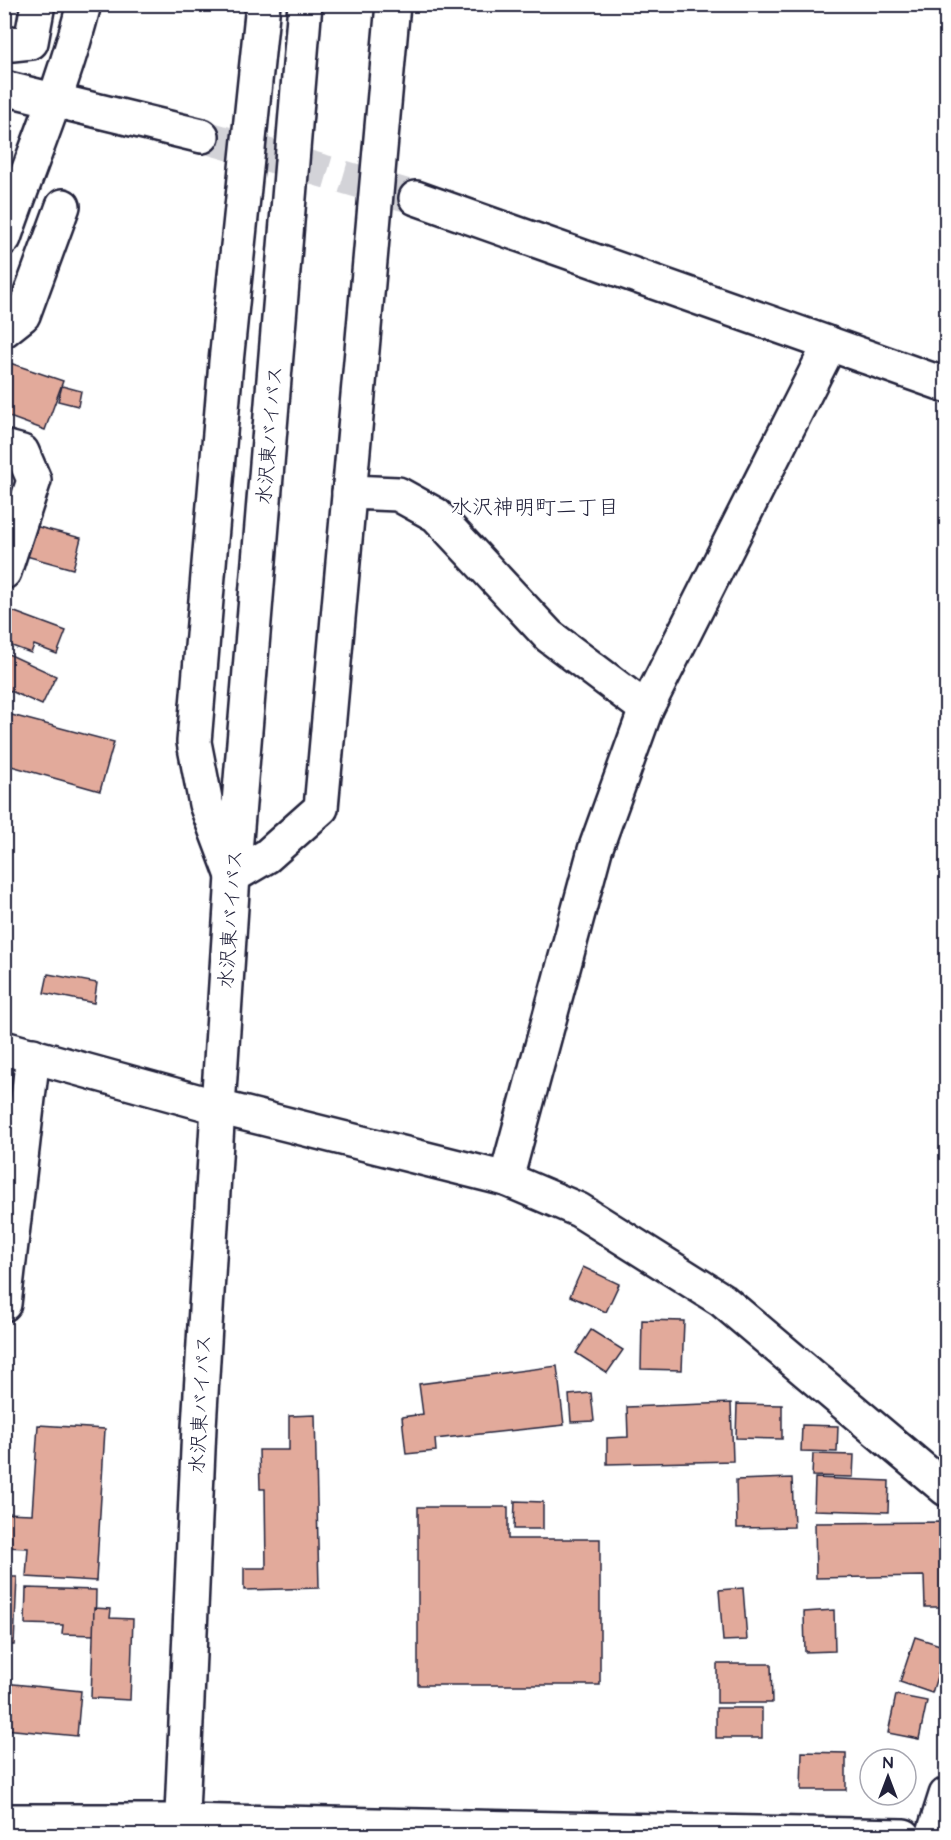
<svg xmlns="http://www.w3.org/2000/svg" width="951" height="1840" viewBox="0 0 951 1840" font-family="'Architects Daughter','Klee One',sans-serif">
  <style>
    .building { fill: #e2aa9b; stroke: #22223b; stroke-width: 1.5 }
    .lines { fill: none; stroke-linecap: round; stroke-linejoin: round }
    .tertiary-tunnel { stroke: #d3d3d8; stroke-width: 33; stroke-dasharray: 33 16; stroke-linecap: butt }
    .minor-casing { stroke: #22223b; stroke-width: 38 }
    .tertiary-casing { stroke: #22223b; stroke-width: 38 }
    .trunk-casing { stroke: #22223b; stroke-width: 38 }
    .minor { stroke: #fff; stroke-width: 33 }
    .tertiary { stroke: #fff; stroke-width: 33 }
    .trunk { stroke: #fff; stroke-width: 33 }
    .labels { text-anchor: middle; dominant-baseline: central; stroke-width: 4.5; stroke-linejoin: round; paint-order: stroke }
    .street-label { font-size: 20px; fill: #22223b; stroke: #fff }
    .neighbourhood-label { font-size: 21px; fill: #22223b; stroke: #fff }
  </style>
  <rect width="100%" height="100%" fill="#fff"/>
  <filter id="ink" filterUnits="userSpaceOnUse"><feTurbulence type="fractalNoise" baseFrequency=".0167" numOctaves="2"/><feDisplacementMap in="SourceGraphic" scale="12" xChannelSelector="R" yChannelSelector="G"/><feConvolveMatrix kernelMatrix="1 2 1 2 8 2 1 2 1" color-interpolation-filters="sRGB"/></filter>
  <g filter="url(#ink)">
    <g class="building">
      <polygon points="4,361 63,381 45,430 4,415"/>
      <polygon points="62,386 81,391 78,406 58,401"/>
      <polygon points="27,524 81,538 73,569 19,554"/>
      <polygon points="4,608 66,631 57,654 34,645 31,653 4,643"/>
      <polygon points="4,652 56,676 42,705 4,688"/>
      <polygon points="4,713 114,742 100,791 4,764"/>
      <polygon points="48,974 97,983 94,1003 44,993"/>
      <polygon points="583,1267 619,1284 606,1312 570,1296"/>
      <polygon points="642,1320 684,1321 682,1370 641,1369"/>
      <polygon points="591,1330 623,1350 607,1373 576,1353"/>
      <polygon points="557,1366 564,1425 435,1439 436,1451 406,1454 402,1417 423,1414 419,1384"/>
      <polygon points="591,1393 594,1421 571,1422 569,1395"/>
      <polygon points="731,1403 733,1461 607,1464 607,1438 628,1437 627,1407"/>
      <polygon points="737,1404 782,1405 782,1439 736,1438"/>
      <polygon points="315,1415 319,1588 244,1590 244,1568 266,1568 265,1489 260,1489 259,1450 289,1450 289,1416"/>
      <polygon points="38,1425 105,1429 96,1581 26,1577 28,1548 4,1547 4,1513 32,1514"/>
      <polygon points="802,1425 838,1426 837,1452 801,1451"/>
      <polygon points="813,1454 854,1455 853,1477 812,1476"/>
      <polygon points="792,1478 794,1527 737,1528 736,1480"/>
      <polygon points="815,1478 889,1481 888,1512 814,1510"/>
      <polygon points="515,1501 543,1502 543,1529 514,1529"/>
      <polygon points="418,1507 508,1507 508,1539 600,1539 600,1685 418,1685"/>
      <polygon points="946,1522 946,1607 925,1607 924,1576 816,1578 815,1523"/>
      <polygon points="4,1577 17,1577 14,1645 4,1645"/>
      <polygon points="26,1588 96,1590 95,1635 62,1634 63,1625 25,1624"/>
      <polygon points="743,1588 747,1640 723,1641 719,1590"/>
      <polygon points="94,1608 111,1609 110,1618 133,1619 130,1700 91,1698"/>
      <polygon points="941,1609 946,1609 946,1625 942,1625"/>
      <polygon points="834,1610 835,1651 805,1652 804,1612"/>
      <polygon points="915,1637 946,1647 932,1693 900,1682"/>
      <polygon points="717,1664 771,1664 772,1703 717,1703"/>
      <polygon points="4,1683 81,1691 77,1736 4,1729"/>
      <polygon points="896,1695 927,1701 919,1739 888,1733"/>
      <rect x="716" y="1708" width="46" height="30"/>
      <polygon points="802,1752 846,1753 846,1790 801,1790"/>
    </g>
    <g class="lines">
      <polyline class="tertiary-tunnel" points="202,136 416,198"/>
      <defs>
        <g id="minor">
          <polyline points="263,4 226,362 194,742 206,804 233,876 267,856 321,808 393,4"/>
          <polyline points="4,41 12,44 31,42 38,4"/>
          <path d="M4,238c27,-78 60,-154 80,-234"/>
          <polyline points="4,330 23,315 63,206"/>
          <polyline points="4,447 22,452 34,480 4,572"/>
          <polyline points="349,492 398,494 436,515 549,636 646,709"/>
          <polyline points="506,1179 595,850 646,709 830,344"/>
          <polyline points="4,1304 33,1055"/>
        </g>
        <g id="tertiary">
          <polyline points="4,88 202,136"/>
          <polyline points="416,198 946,385"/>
          <polyline points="4,1048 218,1107 506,1179 579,1210 722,1300 946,1489"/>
          <polyline points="933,1836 946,1795"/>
        </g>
        <g id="trunk">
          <polyline points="4,1821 182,1821 904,1836"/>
          <polyline points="181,1836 199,1427 218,1107 233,876 305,4"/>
        </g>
      </defs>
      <use href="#minor" class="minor-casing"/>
      <use href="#tertiary" class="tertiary-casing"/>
      <use href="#trunk" class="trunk-casing"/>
      <use href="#minor" class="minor"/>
      <use href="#tertiary" class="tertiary"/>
      <use href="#trunk" class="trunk"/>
    </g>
  </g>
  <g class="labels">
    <g class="street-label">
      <text transform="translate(270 435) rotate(-85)">水沢東バイパス</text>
      <text transform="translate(231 919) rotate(-86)">水沢東バイパス</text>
      <text transform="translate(201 1404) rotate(-87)">水沢東バイパス</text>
    </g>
    <g class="neighbourhood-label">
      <text x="535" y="507">水沢神明町二丁目</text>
    </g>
  </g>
  <rect width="951" height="1840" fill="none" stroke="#fff" stroke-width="24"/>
  <rect x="12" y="12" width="927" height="1816" fill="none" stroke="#22223b" stroke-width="2" filter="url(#ink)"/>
  <g transform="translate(888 1777)"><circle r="28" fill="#ffffff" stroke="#a7a7b1" stroke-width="1.5"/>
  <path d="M0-4.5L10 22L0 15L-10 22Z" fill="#22223b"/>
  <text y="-9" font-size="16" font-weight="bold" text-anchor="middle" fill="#22223b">N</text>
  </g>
</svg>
